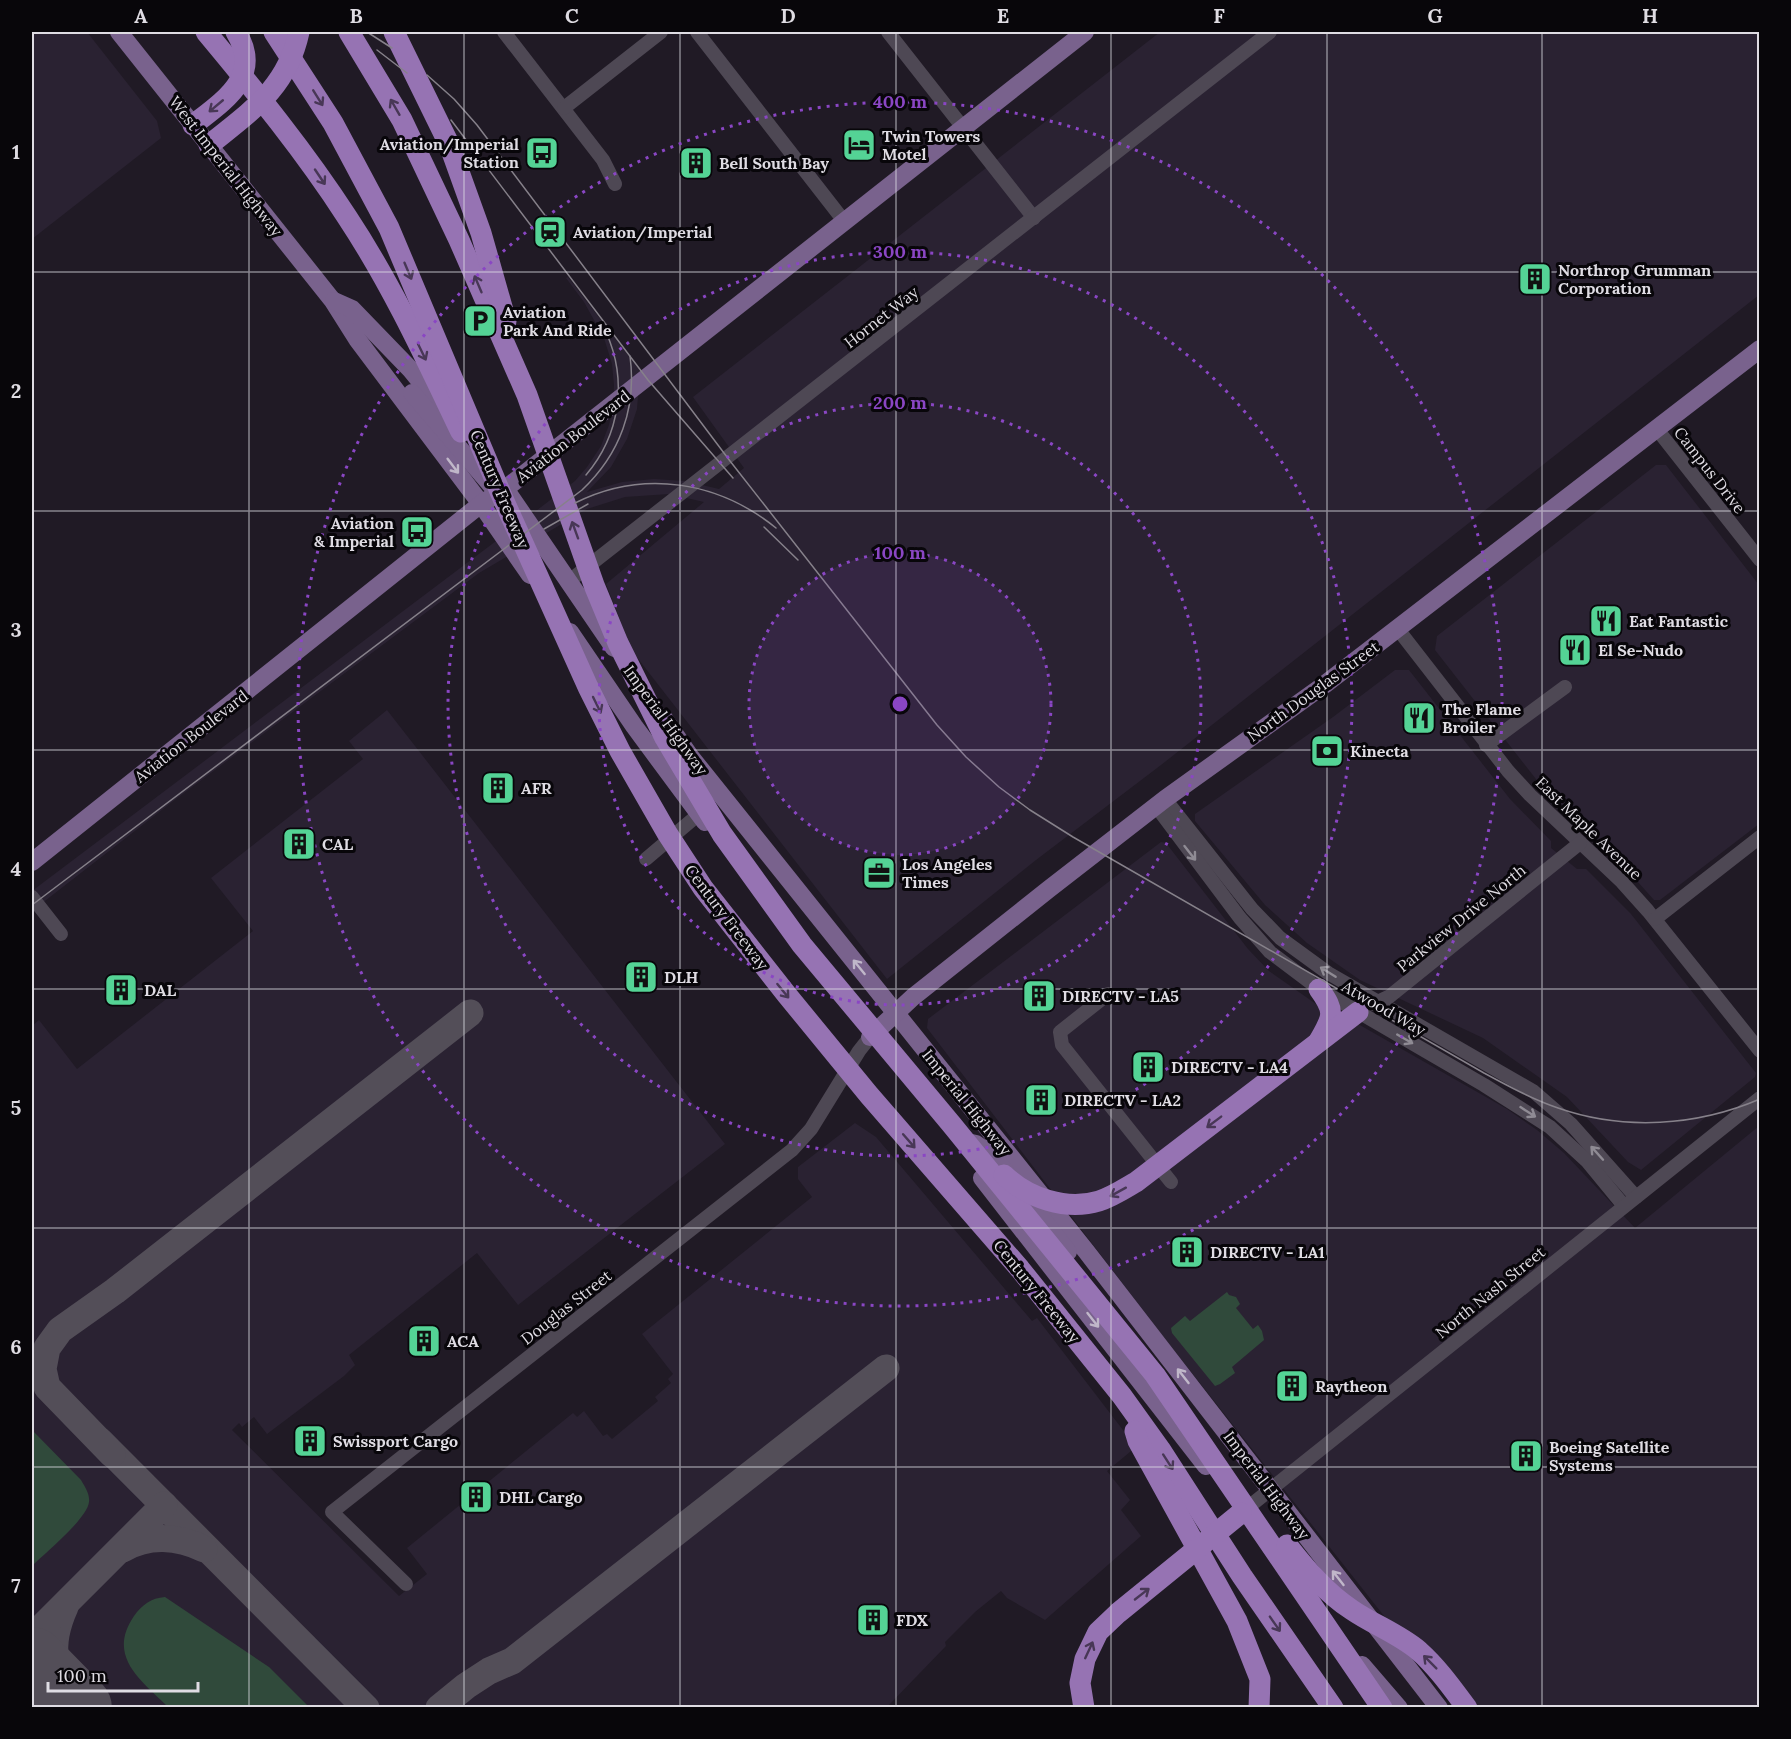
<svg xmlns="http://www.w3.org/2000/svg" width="1791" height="1739" viewBox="0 0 1791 1739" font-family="Lora,serif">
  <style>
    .built { fill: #2a2232 }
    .green { fill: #304a3b }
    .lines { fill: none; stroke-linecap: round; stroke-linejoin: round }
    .taxiway { stroke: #534e58; stroke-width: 27 }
    .runway { stroke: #534e58; stroke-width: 68 }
    .minor { stroke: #4e4854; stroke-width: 14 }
    .major { stroke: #79628d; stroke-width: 18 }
    .highway { stroke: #9673b3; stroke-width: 21 }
    .tram { stroke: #86818a; stroke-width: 1.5 }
    .oneway { stroke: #483756 }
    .oneway2 { stroke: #c0b7c9 }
    .oneway3 { stroke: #8f8b94 }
    .grid { fill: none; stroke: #dfdce3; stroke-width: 1.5; stroke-opacity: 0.55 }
    .ring { fill: none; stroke: #8a46c4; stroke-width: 3; stroke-dasharray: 3 6 }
    .labels { text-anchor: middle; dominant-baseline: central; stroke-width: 6; stroke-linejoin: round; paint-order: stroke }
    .poi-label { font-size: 16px; font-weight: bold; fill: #dfdce3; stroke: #08060a; text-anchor: start }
    .street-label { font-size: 16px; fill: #dfdce3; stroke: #08060a }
    .centre { fill: #8a46c4; stroke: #08060a; stroke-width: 3 }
    .ring-label { font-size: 18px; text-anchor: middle; font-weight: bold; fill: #8a46c4; stroke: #08060a; stroke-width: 6; stroke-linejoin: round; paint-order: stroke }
    .neatline { fill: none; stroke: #dfdce3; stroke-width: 2 }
    .grid-label { font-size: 20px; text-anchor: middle; font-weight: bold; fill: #dfdce3 }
  </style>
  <rect width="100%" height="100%" fill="#201a25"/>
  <g class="built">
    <polygon points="32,32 87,32 157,121 161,138 32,239"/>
    <polygon points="1160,32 1759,32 1759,295 1161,765 1036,860 887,979 632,651 606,584 704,502 669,494 625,497 587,509 479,573 172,802 32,911 32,891 532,514 575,481 587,467 601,446 609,425 613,408 614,385 612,364 604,338 584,302 566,278 568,277 640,371 637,409 627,439 611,467 587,492 622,482 654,479 685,481 719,489 744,468 693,397"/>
    <polygon points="1656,465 1666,465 1759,585 1759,824 1660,900 1654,900 1621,863 1539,783 1435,650 1437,636"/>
    <polygon points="1395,670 1409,670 1510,799 1551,841 1551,848 1577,869 1586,869 1631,914 1756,1073 1755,1077 1641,1170 1628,1162 1567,1097 1483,1038 1360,980 1307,943 1265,905 1195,821 1195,814 1333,717"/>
    <polygon points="387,710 725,1144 518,1305 477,1253 349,1355 355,1365 344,1376 267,1434 254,1417 242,1427 239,1423 232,1430 399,1596 427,1574 407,1548 573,1413 577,1417 584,1411 603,1436 607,1434 612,1439 658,1401 655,1397 671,1383 668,1379 673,1374 642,1334 812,1197 798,1179 798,1167 855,1123 876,1137 1032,1321 1037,1318 1136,1447 1107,1471 1130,1500 1121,1510 1141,1536 1045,1620 1007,1598 1001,1591 975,1612 945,1642 946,1646 887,1707 32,1708 32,1026 39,1020 77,1069 253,931 211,878 363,759 349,741"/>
    <polygon points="1161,842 1166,843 1248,949 1269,971 1316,1004 1358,1024 1507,1109 1537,1130 1564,1153 1635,1228 1759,1126 1759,1707 1456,1707 1169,1344 927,1028 928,1019"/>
  </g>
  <g class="green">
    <polygon points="1227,1292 1229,1295 1236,1297 1240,1304 1236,1308 1253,1329 1258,1325 1262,1331 1264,1340 1232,1367 1235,1373 1220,1384 1215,1386 1172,1333 1171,1328 1185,1316 1190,1321"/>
    <path d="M32,1430l49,50c4,7 9,14 8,22 -2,17 -44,51 -57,64z"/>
    <path d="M165,1597l104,70 40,40h-141c-26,-26 -62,-50 -34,-91 8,-11 17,-18 31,-19z"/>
  </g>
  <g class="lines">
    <g class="taxiway">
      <polyline points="100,1441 366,1708"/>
      <polyline points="112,1454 47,1387 43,1369 47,1348 60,1330 115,1291 470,1013"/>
      <path d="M123,1549c25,-15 55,-13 81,0"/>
      <path d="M65,1607c-18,40 -12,67 14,101"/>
      <polyline points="32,1637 164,1505"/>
      <polyline points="32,1683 50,1688 74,1705"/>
      <polyline points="439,1708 466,1686 489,1671 512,1661 886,1368"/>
    </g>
    <polyline class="runway" points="32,1661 78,1708"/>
    <g class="minor">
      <polyline points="504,32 603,160 615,184"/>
      <polyline points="697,32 844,221"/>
      <polyline points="888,32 1034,218"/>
      <polyline points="564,108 661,32"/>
      <polyline points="1656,428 1760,560"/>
      <polyline points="568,582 1270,32"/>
      <polyline points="1397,628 1508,771 1530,795 1622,882 1648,911 1760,1051"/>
      <polyline points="1486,745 1565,687"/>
      <polyline points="1165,799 1252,909 1280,938 1328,973 1533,1091 1571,1124 1636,1197"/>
      <polyline points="1156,806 1240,918 1270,952 1319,989 1484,1085 1550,1127 1587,1161 1624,1206"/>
      <polyline points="646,859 699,814"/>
      <polyline points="32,897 61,934"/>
      <polyline points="1655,919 1760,837"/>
      <polyline points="1108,994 1060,1032 1062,1045 1171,1182"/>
      <polyline points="1373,1004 1390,996 1580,843"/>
      <polyline points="1241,1513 1760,1098"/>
      <polyline points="406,1584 332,1512 792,1150 811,1129 859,1051 870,1037"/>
    </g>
    <g class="major">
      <polyline points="119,32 333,301 357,339 481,504 530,575"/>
      <polyline points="334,301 352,309 411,370 447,414"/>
      <polyline points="412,393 491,485 501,488"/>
      <polyline points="506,490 614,648"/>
      <polyline points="570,632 634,726 705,822"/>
      <polyline points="663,717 690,756 1086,1251 1439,1708"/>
      <polyline points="32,862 481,504 505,489 1085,32"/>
      <polyline points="870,1037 913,997 1049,889 1165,799 1324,685 1760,349"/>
      <polyline points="967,1142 976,1144 993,1156 1068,1252"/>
      <polyline points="982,1178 1206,1466"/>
      <polyline points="1362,1665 1399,1708"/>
    </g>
    <g class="highway">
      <path d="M206,32c50,60 99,120 141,185 45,68 79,142 114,215"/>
      <polyline points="274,32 333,123 389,228 504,501 588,687 620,751 667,833 703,888 787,995 869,1095 1020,1269 1122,1396 1160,1449 1242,1576 1333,1708"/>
      <polyline points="349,32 402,120 459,240 527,395 594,585 618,643 665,738 722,834 802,945 952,1125 1155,1375 1382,1708"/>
      <polyline points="394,32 449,144 481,233 506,321"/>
      <path d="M193,125c32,-25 70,-49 43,-93"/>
      <path d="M209,145c42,-34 78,-57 90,-113"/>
      <path d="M1319,1041c14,-24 17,-29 0,-52"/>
      <path d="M1004,1175c24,23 62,36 95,26 13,-4 25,-12 37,-19l222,-170"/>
      <polyline points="1135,1431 1138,1441 1237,1621 1260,1679 1259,1708"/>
      <path d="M1287,1545c19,24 39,48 65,65 22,15 47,24 67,41 19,17 33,37 48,57"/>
      <polyline points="1084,1708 1080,1683 1085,1659 1098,1632 1118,1613 1241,1513"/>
    </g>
    <g class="tram">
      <polyline points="367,32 392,48"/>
      <polyline points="377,50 407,73"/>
      <path d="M427,75l27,24 23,26 253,336 207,264 29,32 33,30 31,23 43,27 411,236c24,13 48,26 74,35 66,23 139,18 202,-9"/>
      <polyline points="451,120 648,380 733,478"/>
      <path d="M586,475c34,-40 42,-94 20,-143"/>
      <path d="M575,503c68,-34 143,-22 201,25"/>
      <polyline points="764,527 798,560"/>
      <polyline points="544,529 588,504"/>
      <path d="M32,905l550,-415c38,-36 55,-82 48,-134"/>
    </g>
  </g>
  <defs><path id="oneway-shaft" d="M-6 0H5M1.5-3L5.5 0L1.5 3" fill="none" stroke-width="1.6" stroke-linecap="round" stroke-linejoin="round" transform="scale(1.5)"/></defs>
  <g class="oneway">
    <use href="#oneway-shaft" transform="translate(318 98) rotate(58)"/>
    <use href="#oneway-shaft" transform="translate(216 106) rotate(140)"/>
    <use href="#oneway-shaft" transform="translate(395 107) rotate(-120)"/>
    <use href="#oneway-shaft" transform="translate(320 177) rotate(56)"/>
    <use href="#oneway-shaft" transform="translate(408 271) rotate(67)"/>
    <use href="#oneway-shaft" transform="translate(478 284) rotate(-113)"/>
    <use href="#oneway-shaft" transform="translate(422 352) rotate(64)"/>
    <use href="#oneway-shaft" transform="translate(575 530) rotate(-110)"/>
    <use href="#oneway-shaft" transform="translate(597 705) rotate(64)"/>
    <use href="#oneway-shaft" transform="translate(783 991) rotate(51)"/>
    <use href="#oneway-shaft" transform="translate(1214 1122) rotate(143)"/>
    <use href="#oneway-shaft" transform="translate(909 1141) rotate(49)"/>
    <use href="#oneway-shaft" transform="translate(1118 1192) rotate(151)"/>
    <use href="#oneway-shaft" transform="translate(1168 1462) rotate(57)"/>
    <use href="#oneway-shaft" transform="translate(1142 1594) rotate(-38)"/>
    <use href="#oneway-shaft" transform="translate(1275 1624) rotate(55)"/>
    <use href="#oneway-shaft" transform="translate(1089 1650) rotate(-65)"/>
    <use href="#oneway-shaft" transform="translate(1430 1662) rotate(-135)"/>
  </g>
  <g class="oneway2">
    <use href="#oneway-shaft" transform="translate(453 466) rotate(53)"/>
    <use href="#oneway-shaft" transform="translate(859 967) rotate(-129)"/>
    <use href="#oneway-shaft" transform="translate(1093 1320) rotate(52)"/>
    <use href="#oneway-shaft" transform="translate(1183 1376) rotate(-128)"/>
    <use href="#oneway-shaft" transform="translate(1338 1578) rotate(-128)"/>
  </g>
  <g class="oneway3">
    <use href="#oneway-shaft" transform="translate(1190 853) rotate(52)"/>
    <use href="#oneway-shaft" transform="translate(1328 972) rotate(-148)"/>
    <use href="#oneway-shaft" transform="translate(1405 1039) rotate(30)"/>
    <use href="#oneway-shaft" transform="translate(1528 1112) rotate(33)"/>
    <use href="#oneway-shaft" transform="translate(1597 1153) rotate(-132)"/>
  </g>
  <path class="grid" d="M249,32v1676M464,32v1676M680,32v1676M896,32v1676M1111,32v1676M1327,32v1676M1542,32v1676M32,272h1728M32,511h1728M32,750h1728M32,989h1728M32,1228h1728M32,1467h1728"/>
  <circle cx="900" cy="704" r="151" fill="#8a46c4" fill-opacity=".12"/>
  <g class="ring">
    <circle cx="900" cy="704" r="151"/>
    <circle cx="900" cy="704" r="301"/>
    <circle cx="900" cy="704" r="452"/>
    <circle cx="900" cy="704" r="602"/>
  </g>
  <defs>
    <symbol id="hotel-square" viewBox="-11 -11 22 22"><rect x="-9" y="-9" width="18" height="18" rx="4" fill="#54d395" stroke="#08060a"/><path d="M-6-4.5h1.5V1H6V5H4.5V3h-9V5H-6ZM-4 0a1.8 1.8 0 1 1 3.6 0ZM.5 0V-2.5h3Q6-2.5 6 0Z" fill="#111"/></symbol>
    <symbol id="bus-square" viewBox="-11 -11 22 22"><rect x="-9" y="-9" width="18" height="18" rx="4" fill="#54d395" stroke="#08060a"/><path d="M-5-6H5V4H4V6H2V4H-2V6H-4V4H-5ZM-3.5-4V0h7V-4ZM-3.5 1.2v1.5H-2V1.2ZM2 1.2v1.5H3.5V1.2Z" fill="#111"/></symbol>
    <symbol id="building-square" viewBox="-11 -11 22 22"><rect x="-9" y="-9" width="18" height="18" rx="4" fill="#54d395" stroke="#08060a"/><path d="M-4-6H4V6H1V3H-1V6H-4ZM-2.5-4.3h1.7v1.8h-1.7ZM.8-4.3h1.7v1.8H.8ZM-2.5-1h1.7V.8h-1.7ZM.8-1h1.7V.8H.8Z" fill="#111"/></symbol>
    <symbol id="station-square" viewBox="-11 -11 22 22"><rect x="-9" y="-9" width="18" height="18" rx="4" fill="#54d395" stroke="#08060a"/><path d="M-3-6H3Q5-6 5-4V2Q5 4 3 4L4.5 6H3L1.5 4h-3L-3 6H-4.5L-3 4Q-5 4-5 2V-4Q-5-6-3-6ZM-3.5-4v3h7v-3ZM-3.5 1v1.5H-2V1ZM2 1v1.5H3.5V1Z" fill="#111"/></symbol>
    <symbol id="parking-square" viewBox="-11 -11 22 22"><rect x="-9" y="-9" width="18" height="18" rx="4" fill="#54d395" stroke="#08060a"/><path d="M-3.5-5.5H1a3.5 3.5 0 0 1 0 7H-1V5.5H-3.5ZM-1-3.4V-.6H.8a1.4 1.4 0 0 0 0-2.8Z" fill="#111"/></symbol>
    <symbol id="restaurant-square" viewBox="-11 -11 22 22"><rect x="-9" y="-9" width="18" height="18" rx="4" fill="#54d395" stroke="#08060a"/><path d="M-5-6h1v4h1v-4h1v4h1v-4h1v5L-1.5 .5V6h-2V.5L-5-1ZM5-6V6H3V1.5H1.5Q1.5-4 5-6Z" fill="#111"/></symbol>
    <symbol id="bank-square" viewBox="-11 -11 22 22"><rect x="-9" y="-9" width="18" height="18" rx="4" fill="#54d395" stroke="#08060a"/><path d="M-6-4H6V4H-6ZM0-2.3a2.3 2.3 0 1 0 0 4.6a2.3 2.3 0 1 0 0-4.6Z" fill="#111"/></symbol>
    <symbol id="office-square" viewBox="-11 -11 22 22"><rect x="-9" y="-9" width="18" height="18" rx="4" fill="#54d395" stroke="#08060a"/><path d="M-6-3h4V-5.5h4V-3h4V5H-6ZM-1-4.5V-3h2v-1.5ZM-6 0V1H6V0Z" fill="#111"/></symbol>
  </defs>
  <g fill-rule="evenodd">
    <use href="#hotel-square" x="840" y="126" width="38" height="38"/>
    <use href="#bus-square" x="523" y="134" width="38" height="38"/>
    <use href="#building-square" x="677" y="144" width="38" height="38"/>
    <use href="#station-square" x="531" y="213" width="38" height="38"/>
    <use href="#building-square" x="1516" y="260" width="38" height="38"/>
    <use href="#parking-square" x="461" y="302" width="38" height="38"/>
    <use href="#bus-square" x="398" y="513" width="38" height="38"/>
    <use href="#restaurant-square" x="1587" y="602" width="38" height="38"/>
    <use href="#restaurant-square" x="1556" y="631" width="38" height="38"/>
    <use href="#restaurant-square" x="1400" y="699" width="38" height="38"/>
    <use href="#bank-square" x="1308" y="732" width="38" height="38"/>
    <use href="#building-square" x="479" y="769" width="38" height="38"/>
    <use href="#building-square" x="280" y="825" width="38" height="38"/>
    <use href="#office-square" x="860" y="854" width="38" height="38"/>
    <use href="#building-square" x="622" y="958" width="38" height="38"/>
    <use href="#building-square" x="102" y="971" width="38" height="38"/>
    <use href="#building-square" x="1020" y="977" width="38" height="38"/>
    <use href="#building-square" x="1129" y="1048" width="38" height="38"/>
    <use href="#building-square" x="1022" y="1081" width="38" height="38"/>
    <use href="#building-square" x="1168" y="1233" width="38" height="38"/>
    <use href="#building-square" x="405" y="1322" width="38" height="38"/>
    <use href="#building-square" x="1273" y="1367" width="38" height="38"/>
    <use href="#building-square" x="291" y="1422" width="38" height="38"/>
    <use href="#building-square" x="1507" y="1437" width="38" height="38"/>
    <use href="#building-square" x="457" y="1478" width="38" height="38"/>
    <use href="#building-square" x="854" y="1601" width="38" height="38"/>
  </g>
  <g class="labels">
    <g class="poi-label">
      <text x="882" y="136">Twin Towers<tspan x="882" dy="18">Motel</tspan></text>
      <text x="519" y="144" text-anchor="end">Aviation/Imperial<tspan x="519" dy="18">Station</tspan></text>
      <text x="719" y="163">Bell South Bay</text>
      <text x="573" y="232">Aviation/Imperial</text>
      <text x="1558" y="270">Northrop Grumman<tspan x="1558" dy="18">Corporation</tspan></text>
      <text x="503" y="312">Aviation<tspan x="503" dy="18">Park And Ride</tspan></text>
      <text x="394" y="523" text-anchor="end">Aviation<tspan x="394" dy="18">&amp; Imperial</tspan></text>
      <text x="1629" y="621">Eat Fantastic</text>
      <text x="1598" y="650">El Se-Nudo</text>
      <text x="1442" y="709">The Flame<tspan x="1442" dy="18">Broiler</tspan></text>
      <text x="1350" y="751">Kinecta</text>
      <text x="521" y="788">AFR</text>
      <text x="322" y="844">CAL</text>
      <text x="902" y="864">Los Angeles<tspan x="902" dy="18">Times</tspan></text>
      <text x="664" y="977">DLH</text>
      <text x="144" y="990">DAL</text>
      <text x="1062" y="996">DIRECTV - LA5</text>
      <text x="1171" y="1067">DIRECTV - LA4</text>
      <text x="1064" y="1100">DIRECTV - LA2</text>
      <text x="1210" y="1252">DIRECTV - LA1</text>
      <text x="447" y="1341">ACA</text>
      <text x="1315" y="1386">Raytheon</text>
      <text x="333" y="1441">Swissport Cargo</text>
      <text x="1549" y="1447">Boeing Satellite<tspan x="1549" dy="18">Systems</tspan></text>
      <text x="499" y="1497">DHL Cargo</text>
      <text x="896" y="1620">FDX</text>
    </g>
    <g class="street-label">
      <text transform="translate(226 166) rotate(52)">West Imperial Highway</text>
      <text transform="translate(881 317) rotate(-38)">Hornet Way</text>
      <text transform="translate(573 436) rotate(-38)">Aviation Boulevard</text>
      <text transform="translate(1710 470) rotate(52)">Campus Drive</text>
      <text transform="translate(500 489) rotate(67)">Century Freeway</text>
      <text transform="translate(1313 691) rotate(-36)">North Douglas Street</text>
      <text transform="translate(666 720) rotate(54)">Imperial Highway</text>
      <text transform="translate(191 736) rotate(-38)">Aviation Boulevard</text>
      <text transform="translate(1589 828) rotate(44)">East Maple Avenue</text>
      <text transform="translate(727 917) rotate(53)">Century Freeway</text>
      <text transform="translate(1461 918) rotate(-39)">Parkview Drive North</text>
      <text transform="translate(1384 1008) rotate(30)">Atwood Way</text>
      <text transform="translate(967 1102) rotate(51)">Imperial Highway</text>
      <text transform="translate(1037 1291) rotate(51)">Century Freeway</text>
      <text transform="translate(1490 1292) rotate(-39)">North Nash Street</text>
      <text transform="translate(566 1307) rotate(-38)">Douglas Street</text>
      <text transform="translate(1267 1485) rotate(53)">Imperial Highway</text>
    </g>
  </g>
  <circle cx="900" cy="704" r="9" class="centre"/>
  <g class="ring-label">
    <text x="900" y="108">400 m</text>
    <text x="900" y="258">300 m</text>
    <text x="900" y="409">200 m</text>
    <text x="900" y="559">100 m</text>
  </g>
  <rect width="1791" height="1739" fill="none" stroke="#08060a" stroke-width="66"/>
  <path d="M48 1682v9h150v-9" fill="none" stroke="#dfdce3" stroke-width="3"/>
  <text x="57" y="1682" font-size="18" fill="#dfdce3" stroke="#08060a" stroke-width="4.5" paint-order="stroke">100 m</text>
  <rect x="33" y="33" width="1725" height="1673" class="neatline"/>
  <g class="grid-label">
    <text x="141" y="23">A</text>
    <text x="356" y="23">B</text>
    <text x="572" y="23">C</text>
    <text x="788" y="23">D</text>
    <text x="1003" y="23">E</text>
    <text x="1219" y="23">F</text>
    <text x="1435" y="23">G</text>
    <text x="1650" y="23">H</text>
    <text x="16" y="159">1</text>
    <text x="16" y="398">2</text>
    <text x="16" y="637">3</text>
    <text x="16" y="876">4</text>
    <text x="16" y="1115">5</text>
    <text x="16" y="1354">6</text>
    <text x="16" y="1593">7</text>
  </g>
</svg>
